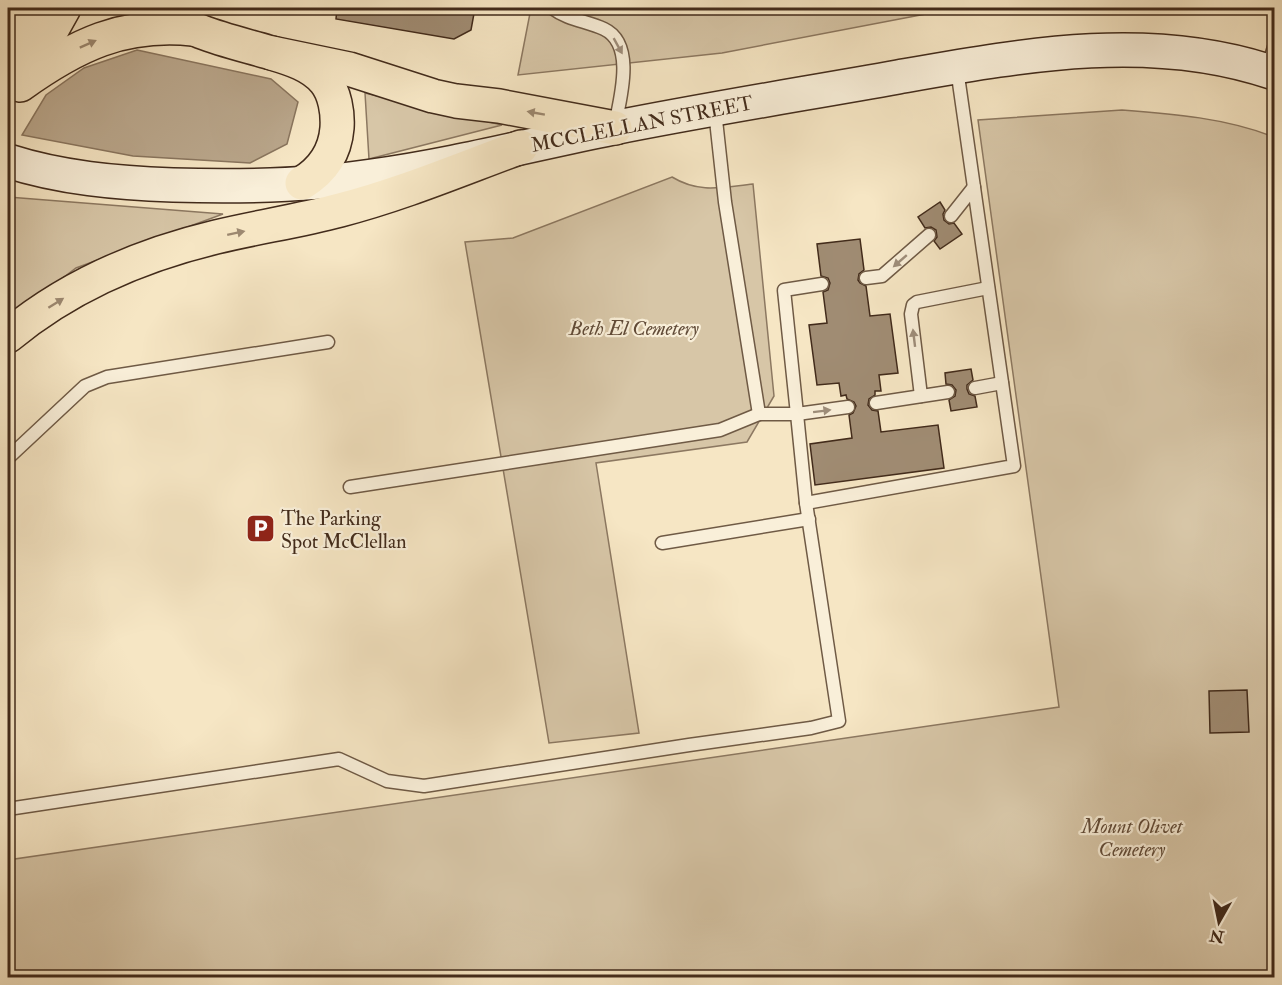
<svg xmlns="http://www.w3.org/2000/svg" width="1282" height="985" viewBox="0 0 1282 985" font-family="'IM FELL Double Pica',serif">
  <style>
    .green { fill: #d7c6a7; stroke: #8c7861; stroke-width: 1.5 }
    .water { fill: #b9a68b; stroke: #89755e; stroke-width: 1.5 }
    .building { fill: #a08c73; stroke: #422b1b; stroke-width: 1.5 }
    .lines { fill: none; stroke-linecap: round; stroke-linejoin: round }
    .lane-casing { stroke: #6f5a45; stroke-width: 15 }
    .secondary-casing { stroke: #422b1b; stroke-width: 36 }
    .primary-casing { stroke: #422b1b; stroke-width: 36 }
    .highway-casing { stroke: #422b1b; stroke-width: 36 }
    .lane { stroke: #f9efd9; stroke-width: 12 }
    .secondary { stroke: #f9efd9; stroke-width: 33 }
    .primary { stroke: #f6e6c4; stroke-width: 33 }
    .highway { stroke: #f6e6c4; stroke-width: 33 }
    .oneway { fill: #9c8870 }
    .oneway2 { fill: #9e8d7a }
    .labels { text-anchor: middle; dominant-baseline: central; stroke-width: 4.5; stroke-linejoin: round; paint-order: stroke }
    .street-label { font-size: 20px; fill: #422b1b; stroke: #f9efd9 }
    .park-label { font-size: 20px; font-style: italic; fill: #604a37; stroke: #f9efd9 }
    .poi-label { font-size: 20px; fill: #422b1b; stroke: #f9efd9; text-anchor: start }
  </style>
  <rect width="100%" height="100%" fill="#f6e6c4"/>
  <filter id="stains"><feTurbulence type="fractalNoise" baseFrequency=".00333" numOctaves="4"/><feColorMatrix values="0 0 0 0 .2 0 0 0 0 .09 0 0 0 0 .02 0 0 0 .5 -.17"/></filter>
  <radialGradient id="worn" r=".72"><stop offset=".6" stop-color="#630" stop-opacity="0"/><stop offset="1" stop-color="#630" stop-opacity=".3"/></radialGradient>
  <g class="green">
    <polygon points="531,8 974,8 931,13 722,53 518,75"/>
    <polygon points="365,93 502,125 369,159"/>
    <path d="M1122,110c52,4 104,8 152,27v840h-1266v-117l1051,-153 -81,-587z"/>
    <path d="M672,177c28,17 51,10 81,7l21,212 -27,46 -151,21 43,270 -90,10 -84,-501 48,-4z"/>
    <polygon points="8,197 223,214 76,268 8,320"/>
  </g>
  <polygon class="water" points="137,50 271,79 298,102 287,144 250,163 133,156 22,135 46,95 84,68"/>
  <g class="building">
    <polygon points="337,8 475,8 471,30 454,39 336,19"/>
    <polygon points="940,202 945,210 943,214 944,220 949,224 954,223 962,234 940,249 934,241 937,237 936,230 931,227 925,228 918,217"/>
    <polygon points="860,239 864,270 859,274 858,280 860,283 866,286 870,316 890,314 898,373 879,375 881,391 875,391 875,395 869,399 868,405 872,410 878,411 881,432 938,425 944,468 815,485 810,444 852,438 849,415 853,413 856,406 854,402 847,399 846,395 841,396 839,383 817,385 809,325 827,323 823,292 828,290 830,283 828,278 821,276 817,244"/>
    <polygon points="971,369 973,380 967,385 967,389 969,394 975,396 977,407 951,411 949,400 955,396 956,390 952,385 946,384 945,373"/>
    <polygon points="1247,690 1249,732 1210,733 1209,691"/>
  </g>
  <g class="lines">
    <defs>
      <g id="lane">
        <path d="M552,8c16,12 35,13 52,21 32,15 16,70 11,96"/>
        <polyline points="1267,69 1274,47"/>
        <polyline points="715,111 725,202 759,414 797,414 806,503"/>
        <polyline points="951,216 974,187"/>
        <polyline points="866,278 882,276 929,235"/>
        <polyline points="822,284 784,290 797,414 848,407"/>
        <polyline points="975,388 1002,383"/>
        <polyline points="921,396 911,314 913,305 917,302 988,288"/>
        <polyline points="876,403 948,392"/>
        <polyline points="8,458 85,386 107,377 328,342"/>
        <polyline points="350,487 720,430 759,414"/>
        <polyline points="662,543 809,519"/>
        <polyline points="8,809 339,759 387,781 424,786 689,745 811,728 839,721 806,503 1014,466 957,69"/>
      </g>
      <path id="secondary" d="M8,161c53,17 109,22 165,24 66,2 134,1 199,-9 81,-11 161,-32 241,-48 95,-19 190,-34 285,-51 125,-22 253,-46 376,-4"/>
      <g id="primary">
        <path d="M159,8c30,25 72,33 109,44 20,6 43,12 57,29 10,12 13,32 12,47 -2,25 -15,43 -35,55"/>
        <polyline points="272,53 349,69 433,96 456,101 499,106 615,128"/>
        <polyline points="26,76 64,8"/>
        <path d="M20,85c56,-40 103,-63 173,-56"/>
      </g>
      <g id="highway">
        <polyline points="8,67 29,8"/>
        <path d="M8,336c59,-49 133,-81 208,-99 41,-10 83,-16 124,-27 62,-16 121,-41 181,-63"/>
      </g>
    </defs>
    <use href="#lane" class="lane-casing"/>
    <use href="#secondary" class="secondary-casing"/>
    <use href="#primary" class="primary-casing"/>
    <use href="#highway" class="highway-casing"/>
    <use href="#lane" class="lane"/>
    <use href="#secondary" class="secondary"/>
    <use href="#primary" class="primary"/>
    <use href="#highway" class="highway"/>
  </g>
  <defs><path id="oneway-solid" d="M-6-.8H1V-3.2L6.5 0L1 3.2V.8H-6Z" transform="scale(1.5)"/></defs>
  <g class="oneway">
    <use href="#oneway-solid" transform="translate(88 44) rotate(-24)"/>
    <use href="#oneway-solid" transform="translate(536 113) rotate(-170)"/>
    <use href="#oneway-solid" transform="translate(236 233) rotate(-12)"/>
    <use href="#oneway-solid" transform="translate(56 303) rotate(-32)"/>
  </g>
  <g class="oneway2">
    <use href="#oneway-solid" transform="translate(618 46) rotate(61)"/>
    <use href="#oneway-solid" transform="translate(900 261) rotate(139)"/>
    <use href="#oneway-solid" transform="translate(914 338) rotate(-97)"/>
    <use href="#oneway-solid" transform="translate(822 411) rotate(-7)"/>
  </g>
  <defs>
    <symbol id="parking-square" viewBox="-11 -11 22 22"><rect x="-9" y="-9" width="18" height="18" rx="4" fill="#8f2418" stroke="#f9efd9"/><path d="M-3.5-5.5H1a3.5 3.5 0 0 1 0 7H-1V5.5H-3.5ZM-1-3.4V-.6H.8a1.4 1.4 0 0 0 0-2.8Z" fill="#fff"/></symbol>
  </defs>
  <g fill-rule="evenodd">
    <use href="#parking-square" x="244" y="512" width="33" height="33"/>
  </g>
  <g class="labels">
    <g class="street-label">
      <text transform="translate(642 124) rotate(-11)">MCCLELLAN STREET</text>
    </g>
    <g class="park-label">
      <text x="634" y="328">Beth El Cemetery</text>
      <text x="1132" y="826">Mount Olivet<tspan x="1132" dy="23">Cemetery</tspan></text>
    </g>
    <g class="poi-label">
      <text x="281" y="518">The Parking<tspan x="281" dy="23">Spot McClellan</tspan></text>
    </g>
  </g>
  <rect width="1282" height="985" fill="none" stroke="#f6e6c4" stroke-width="30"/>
  <rect x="9" y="9" width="1264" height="967" fill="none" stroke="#422b1b" stroke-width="3"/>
  <rect x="15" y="15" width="1252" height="955" fill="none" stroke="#422b1b" stroke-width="1.5"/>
  <g transform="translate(1219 922) rotate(189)" stroke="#f9efd9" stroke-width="4.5" paint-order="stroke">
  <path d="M0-4.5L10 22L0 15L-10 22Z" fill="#422b1b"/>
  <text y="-9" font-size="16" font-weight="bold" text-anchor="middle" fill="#422b1b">N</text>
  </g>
  <rect width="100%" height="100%" filter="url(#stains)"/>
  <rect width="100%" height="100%" fill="url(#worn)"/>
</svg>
